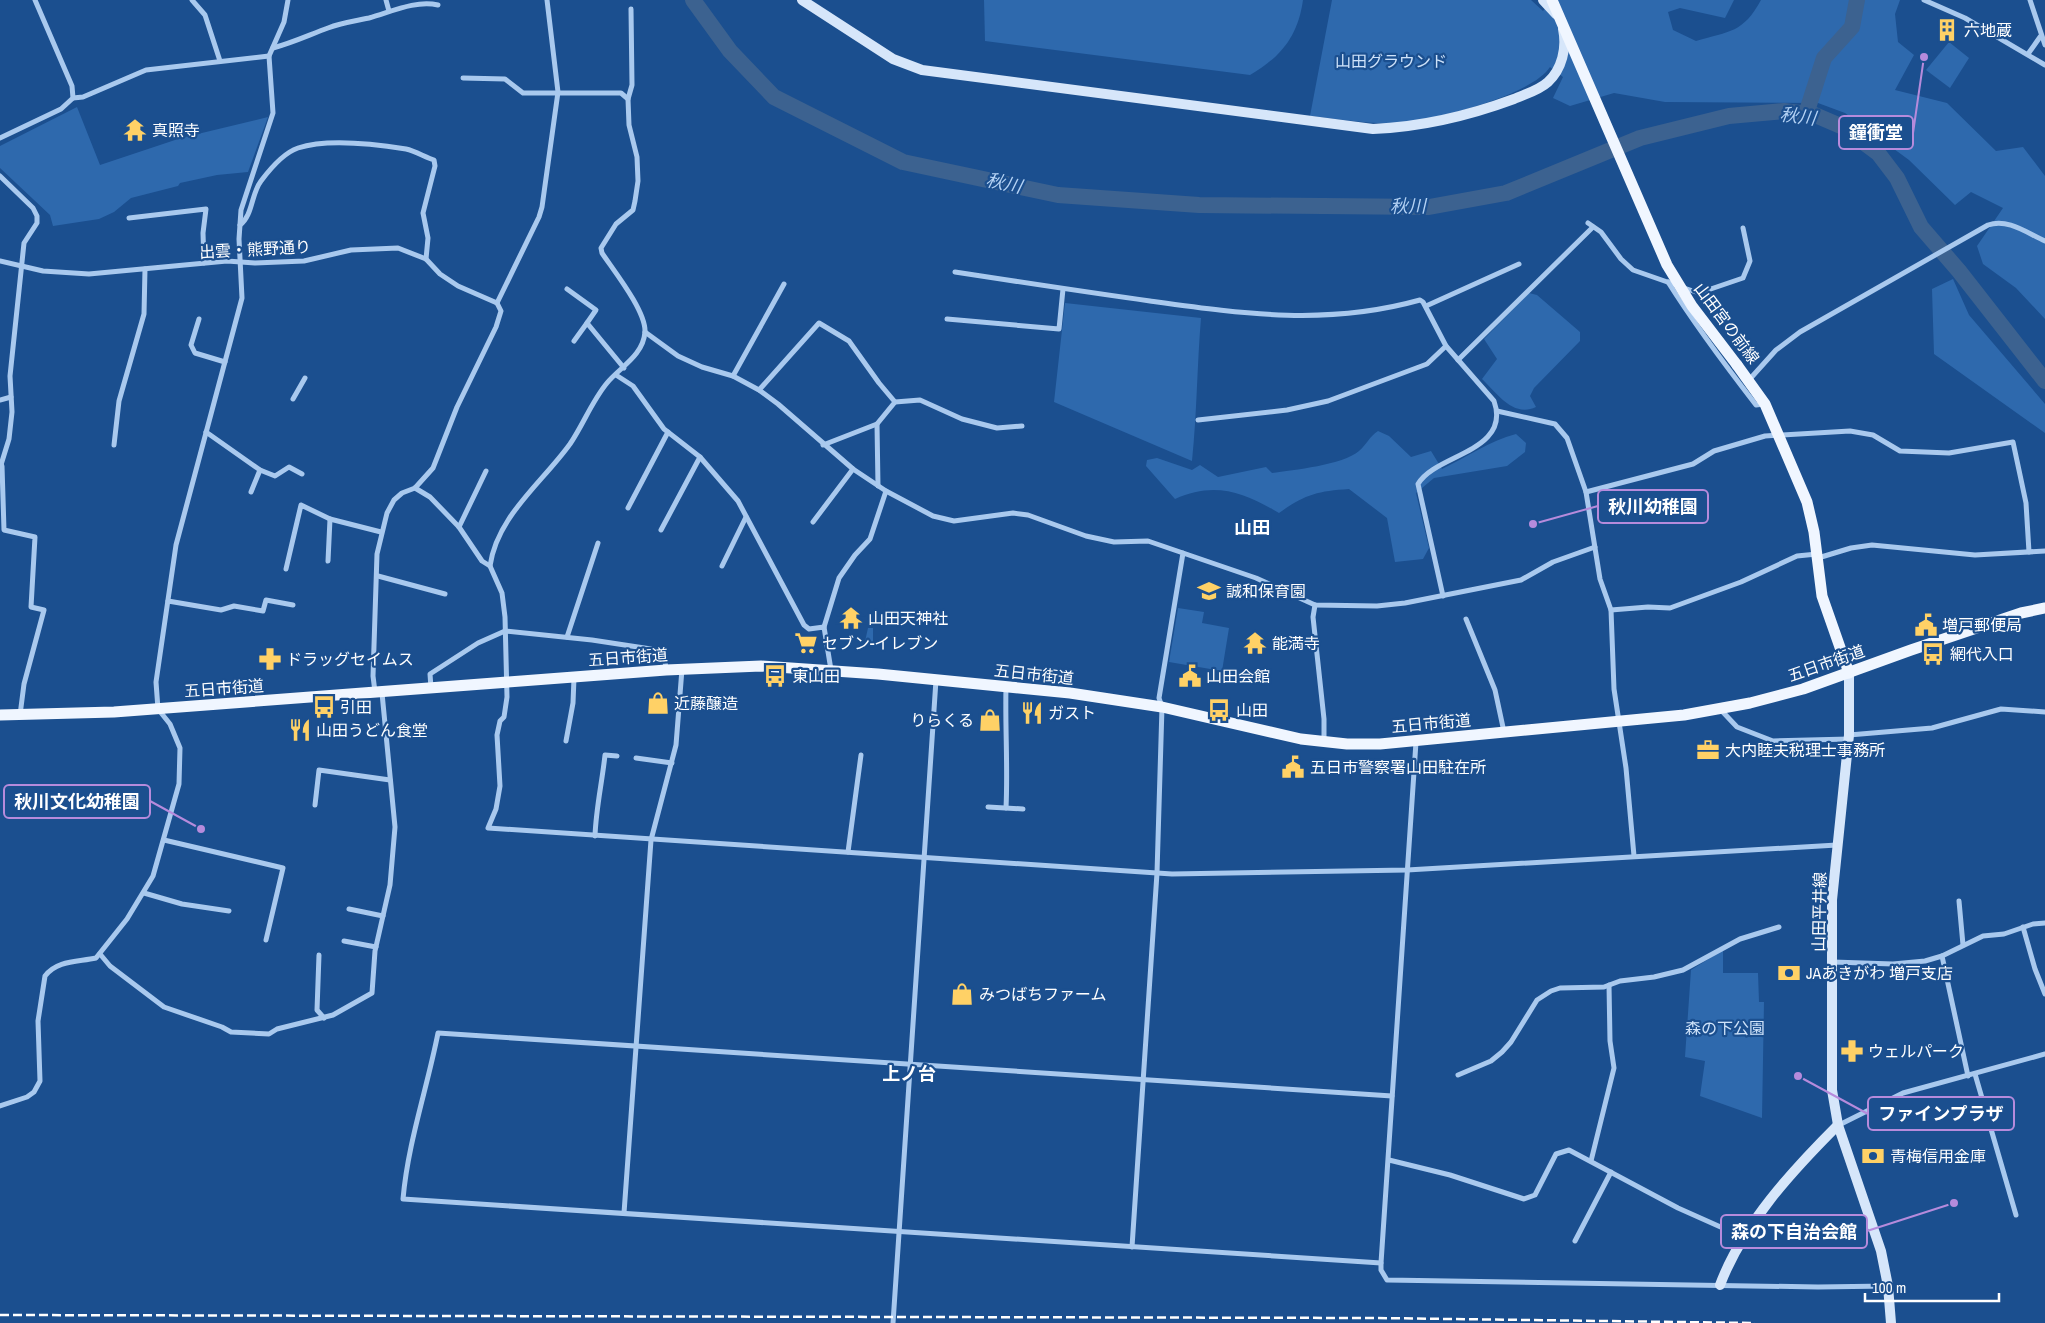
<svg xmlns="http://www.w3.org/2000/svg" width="2045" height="1323" viewBox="0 0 2045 1323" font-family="'Archivo Narrow','Noto Sans JP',sans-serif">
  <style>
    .green { fill: #2e69ad }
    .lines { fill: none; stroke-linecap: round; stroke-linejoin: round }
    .river { stroke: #3c6290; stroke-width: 16 }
    .street { stroke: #a9c9ee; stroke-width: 5 }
    .secondary { stroke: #d6e6fa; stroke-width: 10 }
    .primary { stroke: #f0f6ff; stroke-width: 11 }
    .rail { stroke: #fff; stroke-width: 2.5; stroke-dasharray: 9 4; stroke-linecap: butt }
    .primary-bridge { stroke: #f0f6ff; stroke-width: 11 }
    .labels { text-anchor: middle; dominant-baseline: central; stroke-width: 4.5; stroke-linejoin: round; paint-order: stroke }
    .poi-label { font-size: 16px; fill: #fff; stroke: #1b4f8f; text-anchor: start }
    .park-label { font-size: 16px; fill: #cfe3fa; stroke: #1b4f8f }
    .street-label { font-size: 16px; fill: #fff; stroke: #1b4f8f }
    .water-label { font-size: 18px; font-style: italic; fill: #b5d3f5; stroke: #1b4f8f }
    .neighbourhood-label { font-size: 18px; font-weight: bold; fill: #fff; stroke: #1b4f8f }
    .leader { fill: none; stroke: #b68bdc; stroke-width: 2 }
    .callout-dot { fill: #b68bdc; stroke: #1b4f8f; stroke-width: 2 }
    .callout { fill: #1b4f8f; stroke: #b68bdc; stroke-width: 2 }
    .callout-label { font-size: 18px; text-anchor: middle; font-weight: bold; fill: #fff }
  </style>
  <rect width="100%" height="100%" fill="#1b4f8f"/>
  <g class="green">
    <path d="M984,0h319c-5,36 -22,57 -53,75l-265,-34z"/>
    <path d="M1332,0h199l12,11 9,-11h182l-9,18 -45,-10 -12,4 5,18 23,11c34,-10 47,-8 65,-41h139l-5,14 3,28 16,13 -19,35 52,13 49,48 27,-4 22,29v143l-29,-31 -33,-24 -6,-18 26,-38 -32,-16 -16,13 -46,-45 -64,-47 -27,-10 -153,-1 -51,-9 -44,13 -17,-8 10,-21 -13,-10c-18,29 -122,55 -156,56 -27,1 -56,-4 -84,-7z"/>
    <polygon points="1949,42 1969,58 1950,88 1926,70"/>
    <polygon points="77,107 100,165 181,138 268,117 248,172 217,175 180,183 178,186 131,198 114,212 99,219 53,226 50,215 0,168 0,146"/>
    <polygon points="1953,279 1969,315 2045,404 2045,433 1934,354 1932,289"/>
    <path d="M1529,293l8,2 43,37v9l-46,47 -4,8 6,11c-23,11 -39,-14 -54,-28l15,-20 -13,-20z"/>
    <path d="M1065,303l136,15c-4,48 -4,95 -9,143l-138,-59z"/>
    <path d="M1378,431l11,5 22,21 20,-6 11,18c25,-12 47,-28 74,-35l10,9 -1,9 -18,14 -73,12 -18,15 13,55 -6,11 -28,3 -8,-44 -38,-29c-32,2 -45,6 -70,24 -35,-21 -65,-32 -104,-14l-29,-33 1,-6 10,-2 35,12 8,-5 18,12 48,-10 6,6c21,-3 71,-8 87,-22 8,-7 10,-14 19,-20z"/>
    <polygon points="1178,608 1204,612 1202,623 1229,628 1222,671 1169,662"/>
    <polygon points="868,628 873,628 873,646 864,646"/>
    <polygon points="1723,950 1723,973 1758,973 1759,1002 1764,1002 1762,1118 1700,1096 1705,1061 1685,1057 1691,970"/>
  </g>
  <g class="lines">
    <g class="river">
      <polyline points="693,0 730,51 774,97 903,162 1058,195 1199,205 1429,207 1506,193 1640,138 1729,116 1784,111 1815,115 1843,127 1878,153 1897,178 1921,227 1959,271 2045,381"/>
      <polyline points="1806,114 1824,58 1852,27 1857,0"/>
    </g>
    <g class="street">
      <polyline points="192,0 205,15 220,61"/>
      <polyline points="386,0 389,11"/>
      <polyline points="1924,0 1965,18 2045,65"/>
      <polyline points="2030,0 2045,45"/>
      <path d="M273,48c19,-5 36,-13 55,-20 13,-5 27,-7 41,-10 22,-6 46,-18 69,-13"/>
      <polyline points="2028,54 2040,37"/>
      <path d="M463,78l42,1 18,14h98l7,6 1,26 8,32 1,24 -3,20 -2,9 -17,14 -15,24 1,5c12,18 44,58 43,79 -2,24 -25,35 -38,51 -15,18 -24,42 -37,61 -28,39 -73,72 -80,122"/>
      <polyline points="73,98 83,97 146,70 269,56"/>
      <polyline points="628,99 632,85 631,9"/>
      <polyline points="0,138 61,109 73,98 72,86 35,0"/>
      <polyline points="0,176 33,208 37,216 37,223 24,243 10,376 12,412 9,439 0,468"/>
      <polyline points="129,218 206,209 203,233 204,263"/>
      <polyline points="1588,223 1601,232 1621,259 1633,270 1676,285"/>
      <path d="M240,225c13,-10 11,-31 21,-44 9,-12 22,-28 37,-33 30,-10 77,-4 108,1 9,2 19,8 28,11l1,6 -12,47 5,25 -2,21"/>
      <polyline points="0,261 43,271 89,274 227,261 255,263 304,261 351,250 398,248 426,259 440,274 458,286 497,303"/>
      <path d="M955,272c65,10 130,20 195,29 94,13 177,25 270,-1l3,2 23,44 48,55c18,51 -59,53 -76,83l25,112"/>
      <path d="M1668,282c27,43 57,83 88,123l8,-1"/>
      <polyline points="1684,288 1699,293 1743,278 1750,261 1743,228"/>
      <polyline points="567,289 596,310 587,323"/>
      <polyline points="497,303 539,217 542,207 558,92 547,0"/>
      <polyline points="1426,306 1519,264"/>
      <polyline points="199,319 191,345 195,353 225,362"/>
      <polyline points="947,319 1059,329 1063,289"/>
      <polyline points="645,332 678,356 702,367 733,376 759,390 778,404 853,469 886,491 933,516 954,521 1013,513 1028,515 1086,536 1114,542 1148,541 1183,553 1159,698 1162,707 1157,873 1132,1247"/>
      <polyline points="574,341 587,323 624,368"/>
      <polyline points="1458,360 1593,227"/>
      <polyline points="616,375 633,386 664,429 700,457 738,501 804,625 809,629 824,627 831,670"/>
      <polyline points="733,376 784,284"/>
      <path d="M1749,380l27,-30 24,-18 188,-107c20,-7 39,8 57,16"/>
      <polyline points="759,390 819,323 849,341 879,383 895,402 877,424 878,486"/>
      <polyline points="293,399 305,378"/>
      <polyline points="0,400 11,397"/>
      <polyline points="895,402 920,400 962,419 997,428 1022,426"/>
      <polyline points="1497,411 1555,424 1567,438 1586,492 1600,579 1611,610 1614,689 1626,768 1634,856"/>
      <polyline points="1198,420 1287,410 1328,401 1427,364 1446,346"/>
      <polyline points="206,432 260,470 275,476 289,467 302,474"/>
      <polyline points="114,445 119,401 144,314 145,269"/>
      <polyline points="823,445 877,424"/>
      <polyline points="2,466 4,530 35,537 31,607 44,610 24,684 20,715"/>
      <polyline points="415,488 430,497 459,527 482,561 490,566 502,593 505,617 507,697 504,717 500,721 497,735 500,786 496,809 488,828 1172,874 1407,870 1837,845"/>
      <polyline points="251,492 260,470"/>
      <polyline points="1586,492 1693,464 1714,451 1765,436 1850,431 1873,435 1900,451 1949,453 2013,442 2026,503 2029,552"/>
      <polyline points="628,508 668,432"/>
      <polyline points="813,522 853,469"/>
      <polyline points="459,527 486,471"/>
      <polyline points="661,530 700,457"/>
      <polyline points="1183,553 1256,578 1315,605 1377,606 1405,603 1521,580 1553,562 1595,547"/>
      <polyline points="1818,558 1851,548 1872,545 1975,555 2045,551"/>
      <polyline points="328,561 330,519"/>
      <polyline points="722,566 746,517"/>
      <polyline points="286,569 301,505 330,519 381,532"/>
      <polyline points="378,576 445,594"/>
      <polyline points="168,601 221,610 234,606 263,611 266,600 293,605"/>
      <polyline points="1315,605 1313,617 1324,719 1324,741"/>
      <polyline points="1611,610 1648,607 1670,608 1741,582 1797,556 1817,554"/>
      <polyline points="1466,619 1495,690 1504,732"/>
      <polyline points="824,627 839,578 855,555 870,539 886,491"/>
      <polyline points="567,637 598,543"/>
      <polyline points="431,688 430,674 478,643 505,631 592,640 664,651 666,670"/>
      <polyline points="375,692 373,676 377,554 387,513 394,500 402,493 415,488 433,468 457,407 496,327 501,311 497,303"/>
      <polyline points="1720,709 1737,727 1773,741 1849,739"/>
      <polyline points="1849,735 1932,728 2001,709 2045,712"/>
      <polyline points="566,741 573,703 574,678"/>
      <polyline points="1416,742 1381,1263 1381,1270 1387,1280 1818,1287 1888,1286"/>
      <polyline points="636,758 672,763"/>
      <polyline points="315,805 319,770 390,780"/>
      <polyline points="988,807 1023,809"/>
      <path d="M1006,808c2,-40 -1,-80 0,-121"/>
      <path d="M595,836c1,-28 7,-53 10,-81l12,1"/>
      <polyline points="164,840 283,868 266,940"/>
      <polyline points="848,852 861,755"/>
      <polyline points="144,893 182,904 229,911"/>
      <polyline points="1959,901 1963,945"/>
      <polyline points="349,909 383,916"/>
      <polyline points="2023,927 2035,969 2045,994"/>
      <polyline points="344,941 376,947"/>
      <polyline points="100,954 110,966 164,1007 222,1027 231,1032 269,1034 277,1029 333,1015 372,993 375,951 390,885 395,827 382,693"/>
      <polyline points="319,955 317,1010 324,1018"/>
      <polyline points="1942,956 1968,1076"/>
      <polyline points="1833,962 1893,964 1925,961 1942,956 1983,936 2004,934 2033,924 2045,923"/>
      <polyline points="1975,1074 2016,1215"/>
      <polyline points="1458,1075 1491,1061 1502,1052 1511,1042 1537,1000 1551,991 1560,988 1604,987 1620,981 1654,977 1683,970 1740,939 1779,927"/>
      <path d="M0,1106l27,-9 7,-5 6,-11 -2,-60 7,-45c12,-16 33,-14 51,-18l31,-39 26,-43 26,-92 1,-36 -10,-24 -12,-15 -2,-27 20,-137 66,-247 -3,-59 2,-29 32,-97 -4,-57 15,-34 4,-22"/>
      <polyline points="1839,1125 1903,1093 2045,1054"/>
      <polyline points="1389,1160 1450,1175 1524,1199 1535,1195 1556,1154 1569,1150 1678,1208 1743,1237"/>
      <polyline points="1591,1161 1614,1068 1610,1041 1609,985"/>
      <polyline points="624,1213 651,840 676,745 682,669"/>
      <polyline points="1575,1241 1611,1172"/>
      <path d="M1381,1263l-978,-64c5,-57 24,-110 35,-166l954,63"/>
      <polyline points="893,1323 936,680"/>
    </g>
    <g class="secondary">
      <path d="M802,0l91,59 29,11 451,59c48,-2 95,-13 141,-30 11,-5 24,-8 34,-17 14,-13 19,-34 15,-53"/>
      <polyline points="1543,0 1556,14"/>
      <polyline points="1849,673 1849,735 1832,900 1832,1090 1838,1125 1881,1251 1888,1286 1891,1323"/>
      <path d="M1720,1285c23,-61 72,-114 118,-160"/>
    </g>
    <g class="primary">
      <polyline points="1737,365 1765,404 1807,502 1814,532 1822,596 1849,673"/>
      <polyline points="0,715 114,712 666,670 761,666 878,674 1070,693 1162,707 1301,739 1347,744 1380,744 1684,715 1750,703 1803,689 1911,650 2021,613 2045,608"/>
    </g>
    <polyline class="rail" points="0,1315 1376,1318 1755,1323"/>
    <polyline class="primary-bridge" points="1552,0 1667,265 1692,306 1737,365"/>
  </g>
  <defs>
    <symbol id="building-bare" viewBox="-9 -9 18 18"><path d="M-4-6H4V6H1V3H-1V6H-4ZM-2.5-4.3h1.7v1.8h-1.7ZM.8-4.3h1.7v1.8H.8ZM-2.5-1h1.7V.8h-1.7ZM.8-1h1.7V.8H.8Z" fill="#ffd166" stroke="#1b4f8f" stroke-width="2.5" paint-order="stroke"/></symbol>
    <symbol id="temple-bare" viewBox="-9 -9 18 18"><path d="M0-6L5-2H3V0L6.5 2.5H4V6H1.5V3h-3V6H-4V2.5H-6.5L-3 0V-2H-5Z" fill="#ffd166" stroke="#1b4f8f" stroke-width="2.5" paint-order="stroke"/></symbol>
    <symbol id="school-bare" viewBox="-9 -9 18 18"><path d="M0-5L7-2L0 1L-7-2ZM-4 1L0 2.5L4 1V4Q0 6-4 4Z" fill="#ffd166" stroke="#1b4f8f" stroke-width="2.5" paint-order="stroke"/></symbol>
    <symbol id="civic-bare" viewBox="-9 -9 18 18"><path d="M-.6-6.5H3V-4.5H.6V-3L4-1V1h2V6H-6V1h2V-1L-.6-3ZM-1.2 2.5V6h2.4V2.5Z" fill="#ffd166" stroke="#1b4f8f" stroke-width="2.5" paint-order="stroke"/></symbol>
    <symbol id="supermarket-bare" viewBox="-9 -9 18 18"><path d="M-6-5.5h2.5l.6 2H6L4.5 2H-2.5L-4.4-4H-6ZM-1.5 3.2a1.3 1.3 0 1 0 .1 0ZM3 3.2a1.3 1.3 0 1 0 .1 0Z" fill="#ffd166" stroke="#1b4f8f" stroke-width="2.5" paint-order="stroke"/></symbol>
    <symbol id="bus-bare" viewBox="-9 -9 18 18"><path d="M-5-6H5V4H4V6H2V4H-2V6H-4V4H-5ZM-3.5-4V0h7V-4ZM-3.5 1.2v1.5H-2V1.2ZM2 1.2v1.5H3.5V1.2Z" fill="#ffd166" stroke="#1b4f8f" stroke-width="2.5" paint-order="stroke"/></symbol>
    <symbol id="pharmacy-bare" viewBox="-9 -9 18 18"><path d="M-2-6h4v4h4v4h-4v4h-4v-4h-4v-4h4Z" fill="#ffd166" stroke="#1b4f8f" stroke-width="2.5" paint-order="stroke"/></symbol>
    <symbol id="shop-bare" viewBox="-9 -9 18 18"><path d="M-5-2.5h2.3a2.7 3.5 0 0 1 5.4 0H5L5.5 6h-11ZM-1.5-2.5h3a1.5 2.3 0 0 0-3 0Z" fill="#ffd166" stroke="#1b4f8f" stroke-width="2.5" paint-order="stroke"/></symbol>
    <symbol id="restaurant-bare" viewBox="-9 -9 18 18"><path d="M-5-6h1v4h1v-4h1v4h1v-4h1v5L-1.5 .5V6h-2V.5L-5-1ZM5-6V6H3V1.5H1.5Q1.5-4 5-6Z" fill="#ffd166" stroke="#1b4f8f" stroke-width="2.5" paint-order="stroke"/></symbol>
    <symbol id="office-bare" viewBox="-9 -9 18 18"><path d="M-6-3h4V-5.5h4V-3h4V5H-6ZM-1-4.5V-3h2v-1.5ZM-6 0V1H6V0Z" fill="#ffd166" stroke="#1b4f8f" stroke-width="2.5" paint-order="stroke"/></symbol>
    <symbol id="bank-bare" viewBox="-9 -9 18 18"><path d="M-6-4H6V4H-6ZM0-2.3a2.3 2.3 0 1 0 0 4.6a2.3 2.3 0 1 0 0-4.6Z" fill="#ffd166" stroke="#1b4f8f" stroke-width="2.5" paint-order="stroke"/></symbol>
  </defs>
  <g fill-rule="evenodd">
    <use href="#building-bare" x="1931" y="14" width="32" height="32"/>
    <use href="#temple-bare" x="119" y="114" width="32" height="32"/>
    <use href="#school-bare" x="1193" y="575" width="32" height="32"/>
    <use href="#temple-bare" x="835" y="602" width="32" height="32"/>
    <use href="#civic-bare" x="1910" y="609" width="32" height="32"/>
    <use href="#supermarket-bare" x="790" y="627" width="32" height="32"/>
    <use href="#temple-bare" x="1239" y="627" width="32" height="32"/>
    <use href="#bus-bare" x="1917" y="638" width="32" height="32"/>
    <use href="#pharmacy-bare" x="254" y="643" width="32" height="32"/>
    <use href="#bus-bare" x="759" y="660" width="32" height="32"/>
    <use href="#civic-bare" x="1174" y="660" width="32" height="32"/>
    <use href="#shop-bare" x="642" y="687" width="32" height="32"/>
    <use href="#bus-bare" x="308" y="691" width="32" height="32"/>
    <use href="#bus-bare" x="1203" y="694" width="32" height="32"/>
    <use href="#restaurant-bare" x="1016" y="697" width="32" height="32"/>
    <use href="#shop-bare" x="974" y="704" width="32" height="32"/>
    <use href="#restaurant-bare" x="284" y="714" width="32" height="32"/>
    <use href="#office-bare" x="1692" y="734" width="32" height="32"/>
    <use href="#civic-bare" x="1277" y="751" width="32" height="32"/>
    <use href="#bank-bare" x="1773" y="957" width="32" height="32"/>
    <use href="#shop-bare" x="946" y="978" width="32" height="32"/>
    <use href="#pharmacy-bare" x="1836" y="1035" width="32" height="32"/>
    <use href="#bank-bare" x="1857" y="1140" width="32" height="32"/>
  </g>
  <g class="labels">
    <g class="poi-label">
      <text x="1964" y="30">六地蔵</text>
      <text x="152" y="130">真照寺</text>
      <text x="1226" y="591">誠和保育園</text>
      <text x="868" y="618">山田天神社</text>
      <text x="1942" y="625">増戸郵便局</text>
      <text x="822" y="643">セブン-イレブン</text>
      <text x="1272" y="643">能満寺</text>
      <text x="1950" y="654">網代入口</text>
      <text x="286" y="659">ドラッグセイムス</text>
      <text x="792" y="676">東山田</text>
      <text x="1206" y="676">山田会館</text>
      <text x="674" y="703">近藤醸造</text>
      <text x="340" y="707">引田</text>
      <text x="1236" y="710">山田</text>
      <text x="1048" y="713">ガスト</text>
      <text x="974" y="720" text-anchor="end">りらくる</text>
      <text x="316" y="730">山田うどん食堂</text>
      <text x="1725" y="750">大内睦夫税理士事務所</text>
      <text x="1310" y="767">五日市警察署山田駐在所</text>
      <text x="1806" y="973">JAあきがわ 増戸支店</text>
      <text x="979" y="994">みつばちファーム</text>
      <text x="1868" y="1051">ウェルパーク</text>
      <text x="1890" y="1156">青梅信用金庫</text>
    </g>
    <g class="park-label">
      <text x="1391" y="61">山田グラウンド</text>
      <text x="1725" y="1028">森の下公園</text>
    </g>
    <g class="street-label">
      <text transform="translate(255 249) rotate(-3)">出雲・熊野通り</text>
      <text transform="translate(1727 323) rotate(53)">山田宮の前線</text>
      <text transform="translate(628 657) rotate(-4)">五日市街道</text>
      <text transform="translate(1826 663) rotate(-19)">五日市街道</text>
      <text transform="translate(1034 674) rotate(6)">五日市街道</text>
      <text transform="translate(224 688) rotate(-4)">五日市街道</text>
      <text transform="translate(1431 723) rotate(-5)">五日市街道</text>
      <text transform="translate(1819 912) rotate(-89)">山田平井線</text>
    </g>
    <g class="water-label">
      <text transform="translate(1798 116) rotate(7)">秋川</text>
      <text transform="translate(1004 183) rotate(12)">秋川</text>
      <text transform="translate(1408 206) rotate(-1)">秋川</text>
    </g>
    <g class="neighbourhood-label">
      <text x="1252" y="527">山田</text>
      <text x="909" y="1073">上ノ台</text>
    </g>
  </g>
  <path class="leader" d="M1924 57L1913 133M1533 524L1598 506M201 829L150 801M1798 1076L1868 1114M1954 1203L1867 1231"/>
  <g class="callout-dot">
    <circle cx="1924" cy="57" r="5"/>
    <circle cx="1533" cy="524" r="5"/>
    <circle cx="201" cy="829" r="5"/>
    <circle cx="1798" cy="1076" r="5"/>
    <circle cx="1954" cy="1203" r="5"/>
  </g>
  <g class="callout">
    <rect x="1839" y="116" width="74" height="33" rx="5"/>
    <rect x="1598" y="490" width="110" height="33" rx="5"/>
    <rect x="4" y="785" width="146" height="33" rx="5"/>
    <rect x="1868" y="1097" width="146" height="33" rx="5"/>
    <rect x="1721" y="1215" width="146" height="33" rx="5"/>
  </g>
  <g class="callout-label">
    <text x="1876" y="139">鐘衝堂</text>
    <text x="1653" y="513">秋川幼稚園</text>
    <text x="77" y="808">秋川文化幼稚園</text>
    <text x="1941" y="1120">ファインプラザ</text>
    <text x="1794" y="1238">森の下自治会館</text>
  </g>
  <path d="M1865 1293v8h134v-8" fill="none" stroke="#ffffff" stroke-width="2.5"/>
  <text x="1872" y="1293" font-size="15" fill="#ffffff" stroke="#1b4f8f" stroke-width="4" paint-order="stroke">100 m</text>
</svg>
